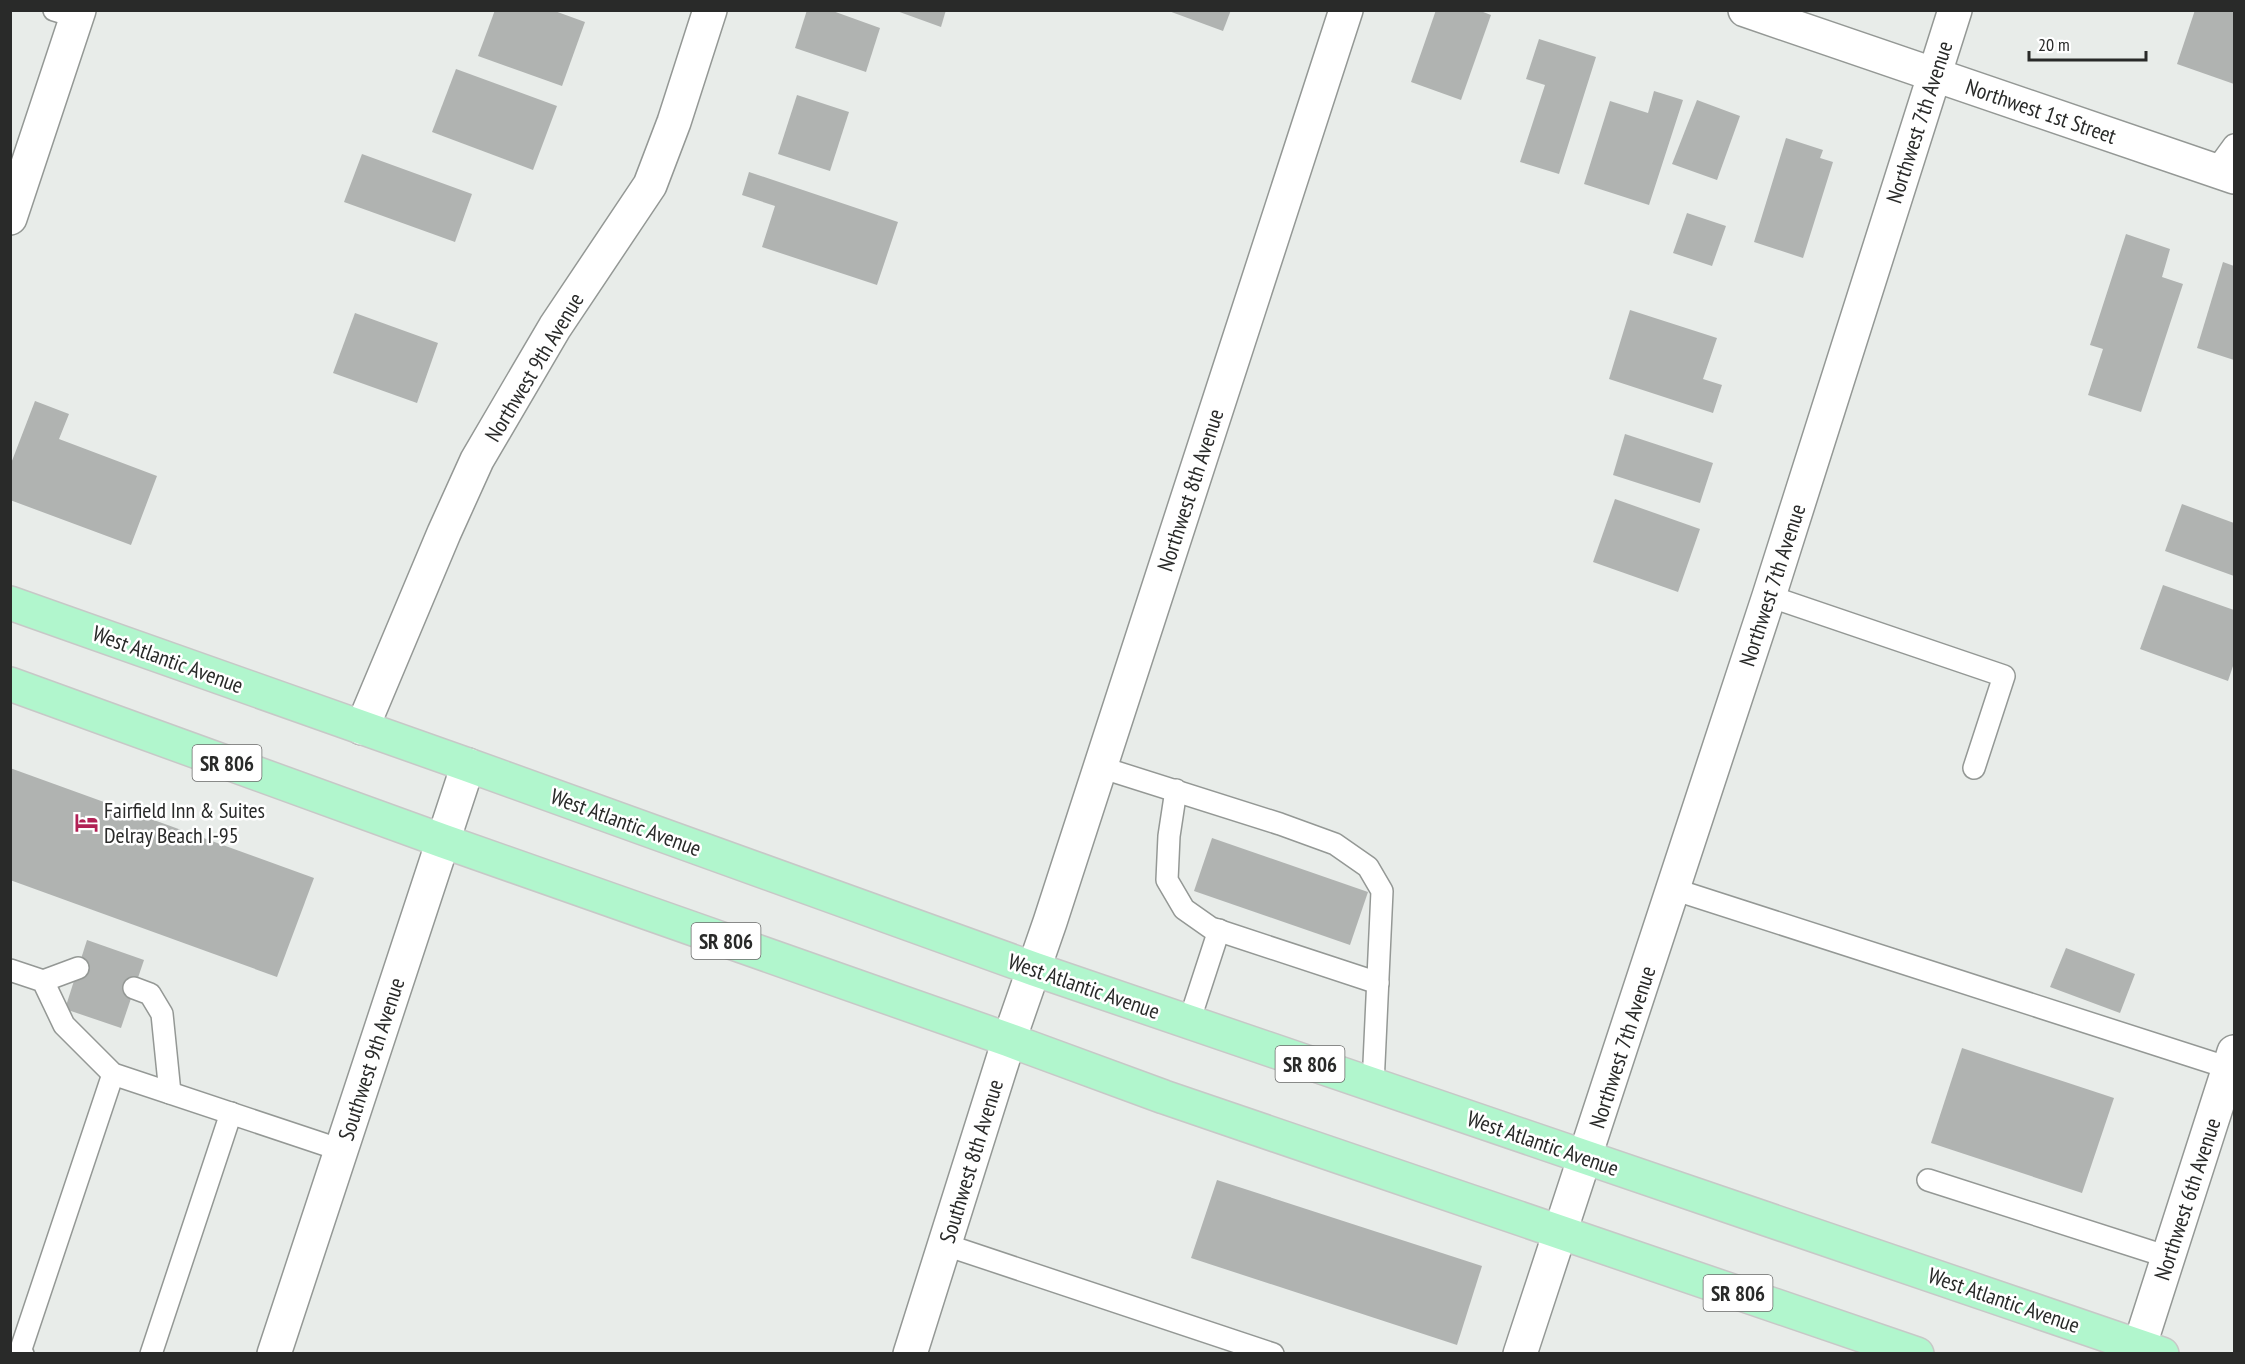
<svg xmlns="http://www.w3.org/2000/svg" width="2245" height="1364" viewBox="0 0 2245 1364" font-family="'PT Sans Narrow',sans-serif">
  <style>
    .building { fill: #b0b3b1 }
    .lines { fill: none; stroke-linecap: round; stroke-linejoin: round }
    .lane-casing { stroke: #949895; stroke-width: 24 }
    .street-casing { stroke: #949895; stroke-width: 36 }
    .primary-casing { stroke: #c7c8c7; stroke-width: 36 }
    .lane { stroke: #fff; stroke-width: 21 }
    .street { stroke: #fff; stroke-width: 33 }
    .primary { stroke: #b1f6cd; stroke-width: 33 }
    .labels { text-anchor: middle; dominant-baseline: central; stroke-width: 5; stroke-linejoin: round; paint-order: stroke }
    .shield { fill: #fff; stroke: #696a69; stroke-width: 1.5 }
    .shield-label { font-size: 21px; font-weight: bold; fill: #292a29 }
    .street-label { font-size: 22px; fill: #292a29; stroke: #fff }
    .poi-label { font-size: 22px; fill: #292a29; stroke: #fff; text-anchor: start }
  </style>
  <rect width="100%" height="100%" fill="#e8ece9"/>
  <g class="building">
    <polygon points="495,10 552,10 585,22 562,86 478,56"/>
    <polygon points="807,10 830,10 880,28 866,72 795,48"/>
    <polygon points="894,10 946,10 941,27"/>
    <polygon points="1166,10 1231,10 1223,31"/>
    <polygon points="1436,10 1478,10 1491,15 1461,100 1411,82"/>
    <polygon points="2195,10 2234,10 2234,84 2177,64"/>
    <polygon points="1539,39 1596,57 1559,174 1520,162 1545,85 1526,79"/>
    <polygon points="456,69 557,106 533,170 432,132"/>
    <polygon points="1654,91 1683,100 1649,205 1584,184 1610,101 1648,113"/>
    <polygon points="797,95 849,112 830,171 778,154"/>
    <polygon points="1697,100 1740,116 1717,180 1672,164"/>
    <polygon points="1786,138 1823,150 1820,158 1833,162 1803,258 1754,242"/>
    <polygon points="362,154 472,194 455,242 344,202"/>
    <polygon points="749,172 898,222 877,285 762,247 775,206 742,195"/>
    <polygon points="1687,213 1726,226 1712,266 1673,253"/>
    <polygon points="2126,234 2170,249 2162,277 2183,284 2141,412 2088,395 2103,349 2090,345"/>
    <polygon points="2223,262 2234,266 2234,360 2197,348"/>
    <polygon points="1630,310 1717,338 1703,379 1722,385 1713,413 1609,379"/>
    <polygon points="355,313 438,343 417,403 333,373"/>
    <polygon points="35,401 69,414 59,439 157,476 131,545 10,500 10,466"/>
    <polygon points="1625,434 1713,463 1700,503 1613,475"/>
    <polygon points="1615,499 1700,529 1678,592 1593,562"/>
    <polygon points="2182,504 2234,523 2234,576 2165,551"/>
    <polygon points="2163,585 2234,610 2234,663 2228,681 2140,649"/>
    <polygon points="10,768 314,878 277,977 10,880"/>
    <polygon points="1212,838 1368,892 1350,945 1194,891"/>
    <polygon points="87,940 144,960 121,1028 65,1009"/>
    <polygon points="2066,948 2135,974 2120,1013 2050,987"/>
    <polygon points="1962,1048 2114,1098 2082,1193 1931,1143"/>
    <polygon points="1217,1180 1482,1266 1457,1345 1191,1258"/>
  </g>
  <g class="lines">
    <defs>
      <g id="lane">
        <polyline points="54,10 77,17"/>
        <polyline points="2215,171 2234,145"/>
        <polyline points="1769,596 2004,676 1974,768"/>
        <polyline points="1100,767 1280,824 1335,844 1368,867 1382,891 1373,1085"/>
        <polyline points="1176,790 1169,836 1167,880 1184,909 1211,928 1378,983"/>
        <polyline points="1673,889 2229,1068"/>
        <polyline points="10,970 43,981 64,1025 113,1074 341,1150"/>
        <polyline points="43,981 78,968"/>
        <polyline points="134,988 150,994 162,1014 170,1093"/>
        <polyline points="1189,1022 1219,930"/>
        <polyline points="1928,1180 2168,1257"/>
        <polyline points="946,1245 1273,1354"/>
        <polyline points="23,1354 20,1352 113,1074"/>
        <polyline points="151,1354 231,1113"/>
      </g>
      <g id="street">
        <polyline points="1745,10 2234,177"/>
        <polyline points="10,218 79,10"/>
        <polyline points="362,728 444,533 477,460 555,327 650,185 674,122 710,10"/>
        <polyline points="274,1354 468,765"/>
        <polyline points="910,1354 1009,1040 1050,922 1346,10"/>
        <polyline points="1520,1354 1769,596 1955,10"/>
        <polyline points="2137,1354 2234,1052"/>
      </g>
      <g id="primary">
        <polyline points="10,603 468,765 1034,969 2162,1354"/>
        <polyline points="10,684 443,841 1009,1040 1164,1097 1917,1354"/>
      </g>
    </defs>
    <use href="#lane" class="lane-casing"/>
    <use href="#street" class="street-casing"/>
    <use href="#primary" class="primary-casing"/>
    <use href="#lane" class="lane"/>
    <use href="#street" class="street"/>
    <use href="#primary" class="primary"/>
  </g>
  <defs>
    <symbol id="hotel-bare" viewBox="-9 -9 18 18"><path d="M-6-4.5h1.5V1H6V5H4.5V3h-9V5H-6ZM-4 0a1.8 1.8 0 1 1 3.6 0ZM.5 0V-2.5h3Q6-2.5 6 0Z" fill="#b12155" stroke="#fff" stroke-width="2.5" paint-order="stroke"/></symbol>
  </defs>
  <g fill-rule="evenodd">
    <use href="#hotel-bare" x="70" y="806" width="33" height="33"/>
  </g>
  <g class="labels">
    <g class="shield">
      <rect x="192.5" y="745" width="69" height="36" rx="4.5"/>
      <rect x="691.5" y="923" width="69" height="36" rx="4.5"/>
      <rect x="1275.5" y="1046" width="69" height="36" rx="4.5"/>
      <rect x="1703.5" y="1275" width="69" height="36" rx="4.5"/>
    </g>
    <g class="shield-label">
      <text x="227" y="763">SR 806</text>
      <text x="726" y="941">SR 806</text>
      <text x="1310" y="1064">SR 806</text>
      <text x="1738" y="1293">SR 806</text>
    </g>
    <g class="street-label">
      <text transform="translate(2041 111) rotate(19)">Northwest 1st Street</text>
      <text transform="translate(1919 122) rotate(-72)">Northwest 7th Avenue</text>
      <text transform="translate(534 367) rotate(-59)">Northwest 9th Avenue</text>
      <text transform="translate(1190 490) rotate(-72)">Northwest 8th Avenue</text>
      <text transform="translate(1772 585) rotate(-72)">Northwest 7th Avenue</text>
      <text transform="translate(168 659) rotate(20)">West Atlantic Avenue</text>
      <text transform="translate(626 822) rotate(20)">West Atlantic Avenue</text>
      <text transform="translate(1084 986) rotate(19)">West Atlantic Avenue</text>
      <text transform="translate(1622 1047) rotate(-72)">Northwest 7th Avenue</text>
      <text transform="translate(371 1059) rotate(-72)">Southwest 9th Avenue</text>
      <text transform="translate(1543 1143) rotate(19)">West Atlantic Avenue</text>
      <text transform="translate(971 1161) rotate(-73)">Southwest 8th Avenue</text>
      <text transform="translate(2187 1199) rotate(-72)">Northwest 6th Avenue</text>
      <text transform="translate(2004 1300) rotate(19)">West Atlantic Avenue</text>
    </g>
    <g class="poi-label">
      <text x="104" y="810">Fairfield Inn &amp; Suites<tspan x="104" dy="25">Delray Beach I-95</tspan></text>
    </g>
  </g>
  <rect width="2245" height="1364" fill="none" stroke="#292a29" stroke-width="24"/>
  <path d="M2029 51v9h117v-9" fill="none" stroke="#292a29" stroke-width="3"/>
  <text x="2038" y="51" font-size="18" fill="#292a29" stroke="#ffffff" stroke-width="4.5" paint-order="stroke">20 m</text>
</svg>
